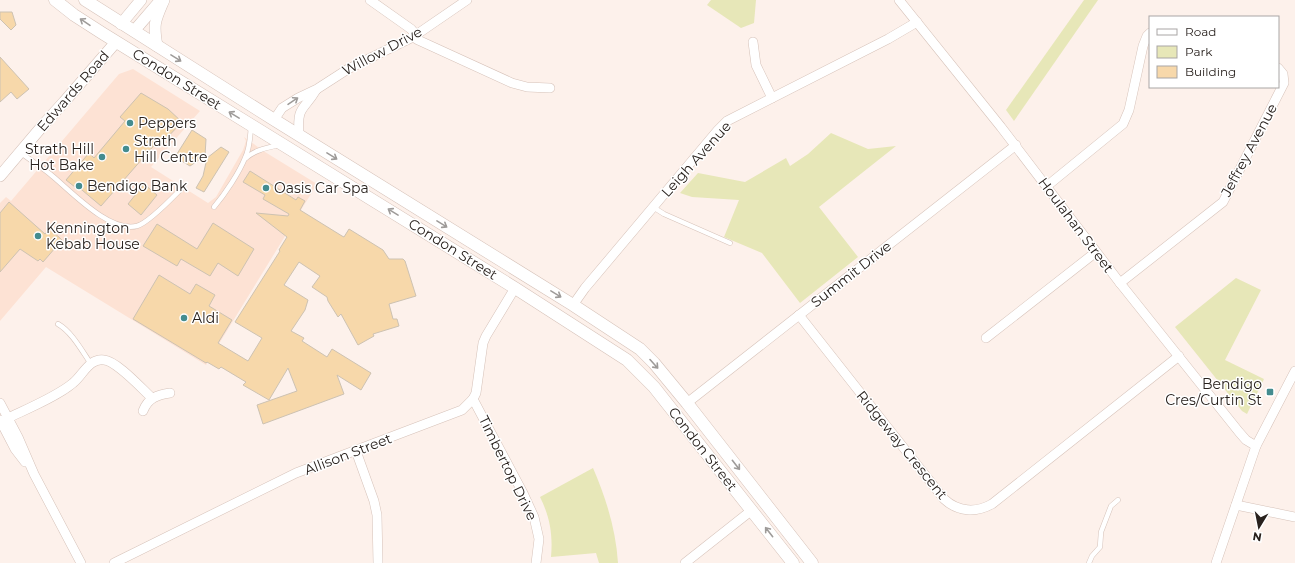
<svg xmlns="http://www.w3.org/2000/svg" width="1295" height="563" viewBox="0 0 1295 563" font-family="Montserrat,sans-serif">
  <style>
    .built { fill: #fde2d4 }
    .green { fill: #e7e7b8 }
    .building { fill: #f7d8aa; stroke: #cdc2b2 }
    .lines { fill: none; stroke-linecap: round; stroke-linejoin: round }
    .service-casing { stroke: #d6c2b9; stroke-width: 5.5 }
    .minor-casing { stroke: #d6c2b9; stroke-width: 10 }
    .tertiary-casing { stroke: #d6c2b9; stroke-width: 12 }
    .secondary-casing { stroke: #d6c2b9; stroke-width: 13 }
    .service { stroke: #fff; stroke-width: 4.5 }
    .minor { stroke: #fff; stroke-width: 9 }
    .tertiary { stroke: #fff; stroke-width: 11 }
    .secondary { stroke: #fff; stroke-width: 12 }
    .oneway { stroke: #9e9b99 }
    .poi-dot { fill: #448c8f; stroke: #fff; stroke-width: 1.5 }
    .labels { text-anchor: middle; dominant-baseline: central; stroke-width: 3; stroke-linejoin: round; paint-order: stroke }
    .street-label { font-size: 14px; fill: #28211d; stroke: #fff }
    .poi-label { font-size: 14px; fill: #28211d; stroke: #fff; text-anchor: start }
  </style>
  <rect width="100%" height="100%" fill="#fdf1eb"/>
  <polygon class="built" points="133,69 200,111 151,167 208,203 216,197 243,150 246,141 244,137 265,152 317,184 206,365 46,267 0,321 0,203 6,197 11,201 119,74"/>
  <g class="green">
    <polygon points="711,0 756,0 754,23 741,28 707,5"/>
    <polygon points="1084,0 1098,0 1014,121 1006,110"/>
    <polygon points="831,133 868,149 896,146 819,207 858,257 800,303 762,253 724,237 739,200 692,197 680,193 698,173 745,182 786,158 790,166 808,154"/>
    <polygon points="1236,278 1261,290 1225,360 1264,379 1247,414 1242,411 1175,327"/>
    <path d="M593,468c13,30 23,62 25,95h-19l-3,-10 -45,4c2,-22 -1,-40 -11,-60z"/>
  </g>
  <g class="building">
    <polygon points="0,12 12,12 16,25 11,30 0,19"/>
    <polygon points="0,57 29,89 17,99 11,92 0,102"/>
    <polygon points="141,93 168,109 182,122 160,145 157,142 101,206 76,185 75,187 66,180 89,153 94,158 125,121 120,117"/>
    <polygon points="192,130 206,139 205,156 190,166 175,157"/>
    <polygon points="221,147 229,152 204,192 196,188 203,176 207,158"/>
    <polygon points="250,171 296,200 298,197 305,201 300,210 342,236 344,237 349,229 383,250 389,259 403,259 405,261 416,296 389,304 393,319 397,319 399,326 373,334 374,336 358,345 341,314 338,317 328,301 327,297 312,287 320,276 299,262 284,285 308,300 305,310 291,331 304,338 302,341 327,357 332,349 371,373 361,390 337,375 344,394 263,424 257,405 297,391 288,368 269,400 243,385 246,382 221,367 219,369 207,362 206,363 133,319 159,275 190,294 196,284 215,295 209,306 232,320 218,343 248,361 262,338 235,322 280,251 279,250 287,237 256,213 288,216 289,214 263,199 265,195 243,182"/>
    <polygon points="144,184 157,195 141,215 128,204"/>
    <polygon points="9,202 45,234 50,229 62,240 43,262 40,259 38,261 20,249 0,272 0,213"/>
    <polygon points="213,223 254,249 238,276 218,263 210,276 181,259 177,266 143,246 157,224 197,249"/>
  </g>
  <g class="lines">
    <defs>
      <g id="service">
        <path d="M20,152c10,8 20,14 30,22 20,16 59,59 87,52 13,-4 36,-29 46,-39"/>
        <path d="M246,158c9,-8 20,-10 33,-13"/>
        <path d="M214,207c11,-13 25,-34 31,-49 5,-10 5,-21 6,-31"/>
        <polyline points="653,207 664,214 730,243"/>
        <path d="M58,324c14,8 24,27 33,40"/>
        <polyline points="1089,563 1092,556 1100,547 1101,532 1111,506 1118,500"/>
      </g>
      <g id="minor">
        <polyline points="370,0 411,29 416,35"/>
        <polyline points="899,0 1001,127 1120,283 1239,432 1246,440 1256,446"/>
        <polyline points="413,37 418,40 512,83 527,87 550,88"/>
        <polyline points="753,42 756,65 772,98"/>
        <polyline points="276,121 276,117 282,108 298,98 317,89 348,69 413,37 467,0"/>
        <path d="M299,135c-2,-30 4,-23 17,-45"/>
        <polyline points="1047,186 1123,124 1129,110 1143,46 1147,36 1150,33"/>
        <polyline points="1120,283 1223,202 1284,83 1283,74 1278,68"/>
        <polyline points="573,305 585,288 718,130 727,121 888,39 917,22"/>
        <path d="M799,315l145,184c14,13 32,14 48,5l187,-148"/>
        <polyline points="986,338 1096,252"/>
        <polyline points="473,399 523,493 534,517 539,539 536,563"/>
        <polyline points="0,403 18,437 34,474 81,563"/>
        <polyline points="687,403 1016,145"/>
        <path d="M143,411c5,-13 14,-16 27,-18"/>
        <path d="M8,418c19,-9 50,-22 65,-35 10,-8 16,-25 31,-23 13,1 38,29 48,38"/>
        <polyline points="0,420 15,449 25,462"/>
        <polyline points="356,451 374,501 377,515 378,563"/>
        <polyline points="1236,505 1295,517"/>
        <polyline points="114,563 296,473 462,410 473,399 476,393 483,343 486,336 515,288"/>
        <polyline points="685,563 752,510"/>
        <polyline points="1216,563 1256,446 1295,371"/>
      </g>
      <g id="tertiary">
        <polyline points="121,24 141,0"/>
        <polyline points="134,31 159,2"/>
        <path d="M157,46c-4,-23 -2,-25 7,-46"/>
        <polyline points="0,176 44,124 64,102 116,42"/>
      </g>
      <g id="secondary">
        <polyline points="55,0 74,15 102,33 515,288 627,360 654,387 793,563"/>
        <polyline points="85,0 276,121 573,305 640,349 654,363 687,403 812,563"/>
      </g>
    </defs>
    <use href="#service" class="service-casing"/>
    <use href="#minor" class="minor-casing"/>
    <use href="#tertiary" class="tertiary-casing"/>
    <use href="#secondary" class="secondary-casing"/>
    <use href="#service" class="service"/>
    <use href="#minor" class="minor"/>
    <use href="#tertiary" class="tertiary"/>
    <use href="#secondary" class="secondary"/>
  </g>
  <defs><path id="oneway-shaft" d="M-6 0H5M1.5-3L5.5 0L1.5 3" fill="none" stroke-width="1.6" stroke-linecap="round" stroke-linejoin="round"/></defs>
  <g class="oneway">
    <use href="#oneway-shaft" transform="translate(85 22) rotate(-146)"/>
    <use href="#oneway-shaft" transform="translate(176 58) rotate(32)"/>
    <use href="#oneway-shaft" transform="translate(293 101) rotate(-34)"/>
    <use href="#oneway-shaft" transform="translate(234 115) rotate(-149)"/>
    <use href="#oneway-shaft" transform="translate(332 156) rotate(32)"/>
    <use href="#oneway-shaft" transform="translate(393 212) rotate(-148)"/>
    <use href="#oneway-shaft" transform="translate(442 224) rotate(32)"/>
    <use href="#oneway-shaft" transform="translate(556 294) rotate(31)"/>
    <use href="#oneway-shaft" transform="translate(654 364) rotate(48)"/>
    <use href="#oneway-shaft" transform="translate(736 465) rotate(52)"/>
    <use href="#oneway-shaft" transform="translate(769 532) rotate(-128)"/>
  </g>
  <g class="poi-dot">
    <circle cx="130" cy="123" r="4"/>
    <circle cx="126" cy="149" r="4"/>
    <circle cx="102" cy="157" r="4"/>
    <circle cx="79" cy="186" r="4"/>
    <circle cx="266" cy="188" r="4"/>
    <circle cx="38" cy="236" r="4"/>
    <circle cx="184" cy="318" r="4"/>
    <rect x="1266" y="388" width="8" height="8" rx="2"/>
  </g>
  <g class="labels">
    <g class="street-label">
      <text transform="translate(382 51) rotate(-28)">Willow Drive</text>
      <text transform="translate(177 79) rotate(32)">Condon Street</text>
      <text transform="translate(73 91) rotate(-49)">Edwards Road</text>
      <text transform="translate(1249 150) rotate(-62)">Jeffrey Avenue</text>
      <text transform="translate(696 159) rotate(-48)">Leigh Avenue</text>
      <text transform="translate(1076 225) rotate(53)">Houlahan Street</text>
      <text transform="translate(453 249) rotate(32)">Condon Street</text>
      <text transform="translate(851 274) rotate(-38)">Summit Drive</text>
      <text transform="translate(902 445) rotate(51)">Ridgeway Crescent</text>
      <text transform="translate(703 449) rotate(52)">Condon Street</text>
      <text transform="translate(348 454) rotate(-21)">Allison Street</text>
      <text transform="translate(508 468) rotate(64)">Timbertop Drive</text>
    </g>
    <g class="poi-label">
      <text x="138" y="123">Peppers</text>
      <text x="134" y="141">Strath<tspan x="134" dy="16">Hill Centre</tspan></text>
      <text x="94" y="149" text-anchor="end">Strath Hill<tspan x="94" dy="16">Hot Bake</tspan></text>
      <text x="87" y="186">Bendigo Bank</text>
      <text x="274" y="188">Oasis Car Spa</text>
      <text x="46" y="228">Kennington<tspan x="46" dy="16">Kebab House</tspan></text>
      <text x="192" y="318">Aldi</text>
      <text x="1262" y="384" text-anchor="end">Bendigo<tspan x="1262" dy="16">Cres/Curtin St</tspan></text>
    </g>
  </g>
  <rect x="1149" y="16" width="130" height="72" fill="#ffffff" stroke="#a9a6a5"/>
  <rect x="1157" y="29" width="20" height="6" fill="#ffffff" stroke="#a9a6a5"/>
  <text x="1185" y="36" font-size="12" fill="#28211d">Road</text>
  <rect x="1157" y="46" width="20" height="12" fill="#e7e7b8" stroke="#a9a6a5"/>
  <text x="1185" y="56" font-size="12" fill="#28211d">Park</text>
  <rect x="1157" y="66" width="20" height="12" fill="#f7d8aa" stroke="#a9a6a5"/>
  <text x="1185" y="76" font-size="12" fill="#28211d">Building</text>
  <g transform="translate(1259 527) rotate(190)" stroke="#ffffff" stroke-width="3" paint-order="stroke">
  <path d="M0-3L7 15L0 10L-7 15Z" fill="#28211d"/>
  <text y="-6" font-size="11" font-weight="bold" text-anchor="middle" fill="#28211d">N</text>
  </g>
</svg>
